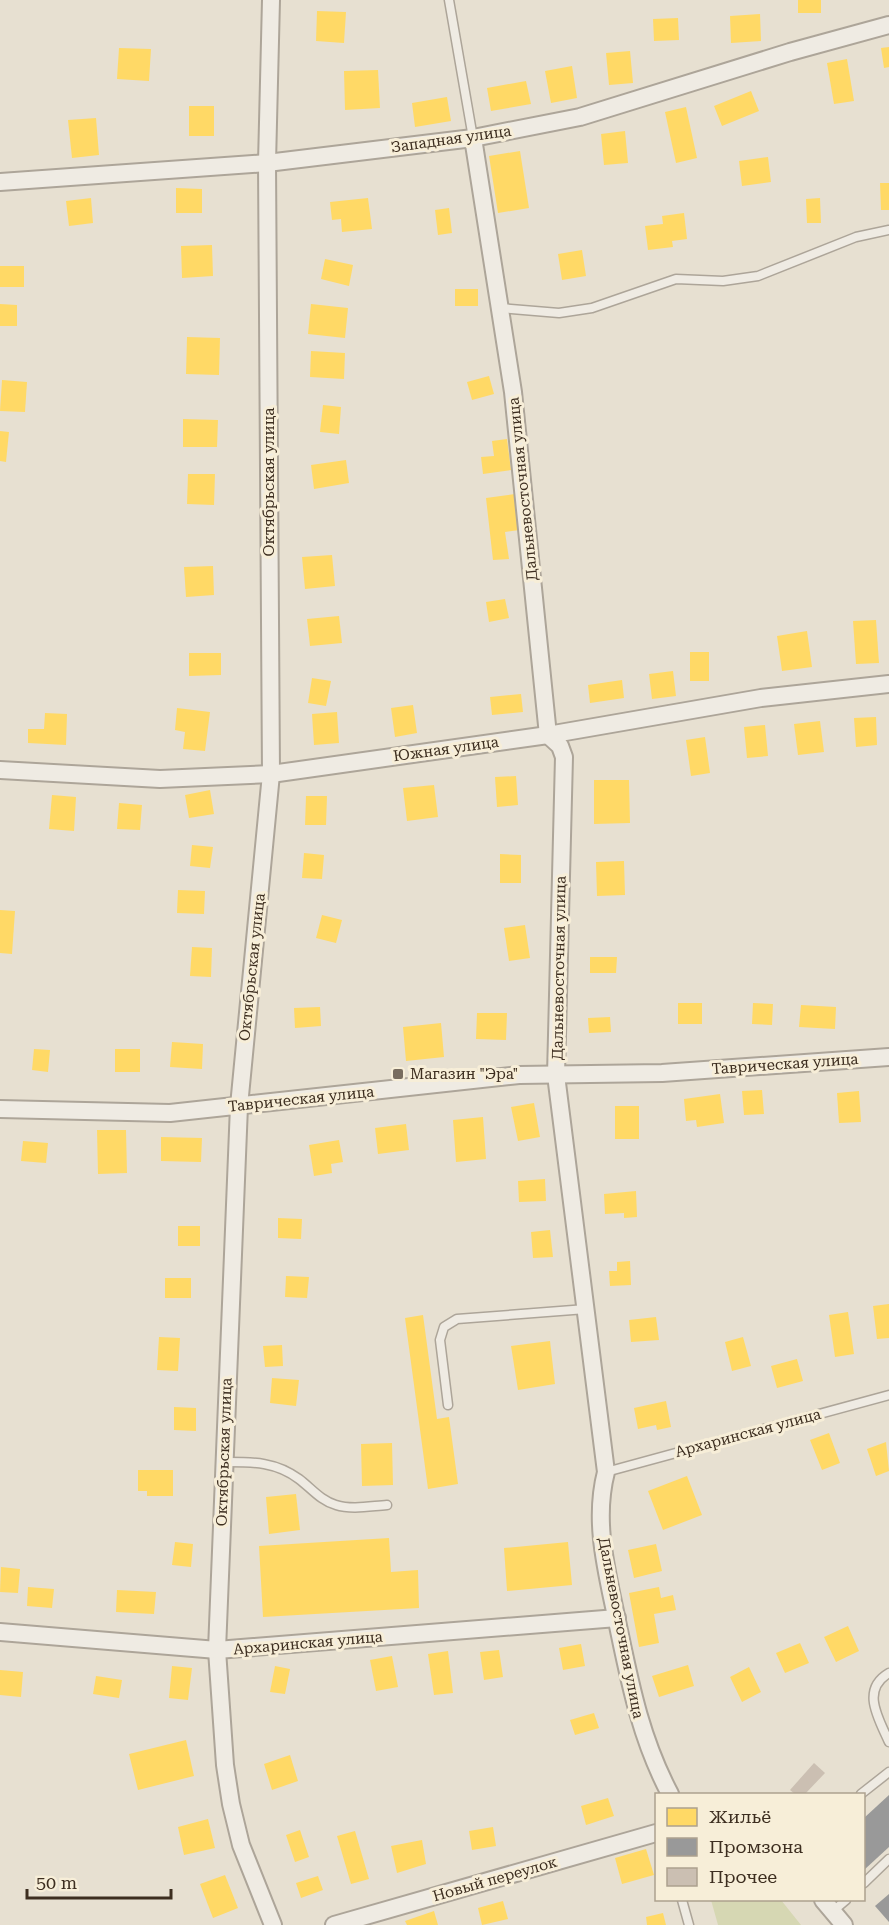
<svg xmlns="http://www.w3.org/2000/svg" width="889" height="1925" viewBox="0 0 889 1925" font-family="'Roboto Serif',serif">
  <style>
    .green { fill: #d6d7b3 }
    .homes { fill: #ffd966 }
    .industry { fill: #999 }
    .building { fill: #cbbfb2 }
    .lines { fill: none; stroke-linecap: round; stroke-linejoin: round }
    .service-casing { stroke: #ada599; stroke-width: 11 }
    .minor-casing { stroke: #ada599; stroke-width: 20 }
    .service { stroke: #efebe3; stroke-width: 8 }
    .minor { stroke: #efebe3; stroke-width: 16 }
    .poi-dot { fill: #786c5e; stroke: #f7eed8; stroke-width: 2 }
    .labels { text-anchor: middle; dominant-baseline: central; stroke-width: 6; stroke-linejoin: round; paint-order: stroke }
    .street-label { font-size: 15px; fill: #3d2e20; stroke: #f7eed8 }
    .poi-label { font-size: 15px; fill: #3d2e20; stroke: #f7eed8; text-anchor: start }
  </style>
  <rect width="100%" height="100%" fill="#e7e0d1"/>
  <polygon class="green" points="711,1900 781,1900 801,1925 718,1925"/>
  <g class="homes">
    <rect x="798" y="0" width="23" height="13"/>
    <polygon points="317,11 346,12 344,43 316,41"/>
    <polygon points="760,14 761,41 731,43 730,16"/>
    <polygon points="678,18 679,40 654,41 653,19"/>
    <polygon points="889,47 889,67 884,68 881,48"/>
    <polygon points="119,48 151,49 149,81 117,79"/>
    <polygon points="630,51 633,83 609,85 606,53"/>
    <polygon points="847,59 854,101 834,104 827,63"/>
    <polygon points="572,66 577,98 551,103 545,71"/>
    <polygon points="378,70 380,108 345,110 344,71"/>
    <polygon points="526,81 531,104 491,111 487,88"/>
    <polygon points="751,91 759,111 722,126 714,106"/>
    <polygon points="447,97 451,121 415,127 412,103"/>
    <rect x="189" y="106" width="25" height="30"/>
    <polygon points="686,107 697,158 676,163 665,112"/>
    <polygon points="96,118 99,155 72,158 68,120"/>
    <polygon points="625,131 628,163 604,165 601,134"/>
    <polygon points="520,151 529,208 498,213 489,156"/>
    <polygon points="768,157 771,182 742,186 739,161"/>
    <polygon points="880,183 889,183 889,210 881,210"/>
    <polygon points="176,188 202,189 202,213 176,213"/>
    <polygon points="91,198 93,223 69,226 66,201"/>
    <polygon points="368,198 372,229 342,232 341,219 332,220 330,202"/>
    <polygon points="820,198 821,223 807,223 806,199"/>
    <polygon points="449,208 452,233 438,235 435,210"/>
    <polygon points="684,213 687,239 672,241 673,247 648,250 645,226 663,224 662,216"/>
    <polygon points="212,245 213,276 182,278 181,246"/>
    <polygon points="582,250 586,276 562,280 558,254"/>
    <polygon points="325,259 353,265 349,286 321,279"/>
    <rect x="0" y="266" width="24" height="21"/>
    <rect x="455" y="289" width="23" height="17"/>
    <polygon points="0,304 17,305 17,326 0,326"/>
    <polygon points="311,304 348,308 345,338 308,334"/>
    <polygon points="187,337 220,338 219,375 186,374"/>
    <polygon points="311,351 345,353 344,379 310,377"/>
    <polygon points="489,376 494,394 472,400 467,382"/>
    <polygon points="2,380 27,382 25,412 0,411"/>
    <polygon points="323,405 341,407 339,434 320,432"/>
    <polygon points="183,419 218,420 217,447 183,447"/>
    <polygon points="0,431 9,432 6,462 0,461"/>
    <polygon points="507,439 511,470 483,474 481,457 494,456 492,441"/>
    <polygon points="346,460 349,483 314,489 311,465"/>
    <polygon points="188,474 215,474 214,505 187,504"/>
    <polygon points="515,494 520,530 505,532 509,559 493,560 486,498"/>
    <polygon points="332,555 335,586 305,589 302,557"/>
    <polygon points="213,566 214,595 186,597 184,567"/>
    <polygon points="505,599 509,618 489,622 486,602"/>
    <polygon points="339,616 342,643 310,646 307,619"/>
    <polygon points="876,620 879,663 856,664 853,621"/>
    <polygon points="807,631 812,667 782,671 777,636"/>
    <rect x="690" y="652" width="19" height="29"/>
    <polygon points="189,653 221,653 221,675 189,676"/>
    <polygon points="673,671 676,696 652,699 649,674"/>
    <polygon points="312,678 331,681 326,706 308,703"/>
    <polygon points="622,680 624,698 590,703 588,685"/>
    <polygon points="521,694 523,712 492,715 490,697"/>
    <polygon points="413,705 417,733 395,737 391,708"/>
    <polygon points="177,708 210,712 205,751 183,749 185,732 175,730"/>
    <polygon points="337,712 339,743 314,745 312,714"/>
    <polygon points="45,713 67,714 66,745 28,743 28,729 44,729"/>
    <polygon points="876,717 877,745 856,747 854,718"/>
    <polygon points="820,721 824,752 798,755 794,724"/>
    <polygon points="765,725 768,756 747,758 744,727"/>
    <polygon points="705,737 710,773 691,776 686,740"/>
    <polygon points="516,776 518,805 497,807 495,777"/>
    <polygon points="594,780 629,780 630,823 594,824"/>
    <polygon points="434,785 438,817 407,821 403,788"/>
    <polygon points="210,790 214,814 189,818 185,795"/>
    <polygon points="52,795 76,797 74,831 49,829"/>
    <polygon points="306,796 327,796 326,825 305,825"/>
    <polygon points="119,803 142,805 140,830 117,829"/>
    <polygon points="192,845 213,847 210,868 190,866"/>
    <polygon points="304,853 324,855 322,879 302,878"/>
    <polygon points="500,854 521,855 521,883 500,883"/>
    <polygon points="624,861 625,895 597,896 596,862"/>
    <polygon points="178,890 205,891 204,914 177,913"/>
    <polygon points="0,910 15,911 12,954 0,953"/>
    <polygon points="322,915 342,920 336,943 316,938"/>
    <polygon points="525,925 530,958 509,961 504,928"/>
    <polygon points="192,947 212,948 211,977 190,976"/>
    <polygon points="590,957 617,957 616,973 590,973"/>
    <rect x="678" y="1003" width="24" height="21"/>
    <polygon points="753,1003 773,1004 772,1025 752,1024"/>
    <polygon points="801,1005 836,1007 835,1029 799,1027"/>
    <polygon points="320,1007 321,1026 295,1028 294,1008"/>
    <polygon points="477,1013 507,1013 506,1040 476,1039"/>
    <polygon points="610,1017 611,1032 589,1033 588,1018"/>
    <polygon points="441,1023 444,1057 406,1061 403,1027"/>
    <polygon points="172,1042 203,1044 202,1069 170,1067"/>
    <polygon points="34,1049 50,1050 48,1072 32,1070"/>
    <rect x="115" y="1049" width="25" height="23"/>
    <polygon points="762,1090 764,1114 744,1115 742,1091"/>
    <polygon points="859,1091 861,1122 839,1123 837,1093"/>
    <polygon points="720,1094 724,1123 697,1127 696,1120 686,1121 684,1099"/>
    <polygon points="534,1103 540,1137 518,1141 511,1107"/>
    <rect x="615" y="1106" width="24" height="33"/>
    <polygon points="483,1117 486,1159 456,1162 453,1120"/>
    <polygon points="406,1124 409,1150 378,1154 375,1128"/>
    <polygon points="97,1130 126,1130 127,1173 98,1174"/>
    <polygon points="161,1137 202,1138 201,1162 161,1161"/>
    <polygon points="339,1140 343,1162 331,1164 332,1173 314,1176 309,1145"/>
    <polygon points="23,1141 48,1143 46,1163 21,1161"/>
    <polygon points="545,1179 546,1201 519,1202 518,1181"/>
    <polygon points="636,1191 637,1217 624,1218 624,1213 605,1214 604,1194"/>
    <polygon points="278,1218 302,1219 301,1239 278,1238"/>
    <rect x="178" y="1226" width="22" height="20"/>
    <polygon points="550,1230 553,1257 533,1258 531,1232"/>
    <polygon points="630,1261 631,1285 610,1286 609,1271 617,1271 617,1262"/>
    <polygon points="286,1276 309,1277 307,1298 285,1297"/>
    <rect x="165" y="1278" width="26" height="20"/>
    <polygon points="889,1304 889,1338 877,1339 873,1306"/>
    <polygon points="848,1312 854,1354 835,1357 829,1315"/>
    <polygon points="423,1315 437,1419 449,1417 458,1484 428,1489 405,1318"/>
    <polygon points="656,1317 659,1340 631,1342 629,1320"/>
    <polygon points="159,1337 180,1338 178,1371 157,1370"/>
    <polygon points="743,1337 751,1366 732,1371 725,1342"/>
    <polygon points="550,1341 555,1384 518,1390 511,1346"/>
    <polygon points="282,1345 283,1366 265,1367 263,1346"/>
    <polygon points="797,1359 803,1381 777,1388 771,1366"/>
    <polygon points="272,1378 299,1380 296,1406 270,1403"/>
    <polygon points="666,1401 671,1427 657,1430 656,1425 638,1429 634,1408"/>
    <polygon points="174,1407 196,1408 196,1431 174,1430"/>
    <polygon points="829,1433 840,1463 822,1470 810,1440"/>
    <polygon points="886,1442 889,1471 876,1476 867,1449"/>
    <polygon points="392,1443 393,1485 362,1486 361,1444"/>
    <polygon points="138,1470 173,1470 173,1496 147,1496 147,1491 138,1491"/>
    <polygon points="687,1476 702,1515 663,1530 648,1491"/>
    <polygon points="296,1494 300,1530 269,1534 266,1497"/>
    <polygon points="389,1538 391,1572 418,1570 419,1608 263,1617 259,1546"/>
    <polygon points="175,1542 193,1544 191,1567 172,1565"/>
    <polygon points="568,1542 572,1585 507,1591 504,1548"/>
    <polygon points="656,1544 662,1571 634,1578 628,1550"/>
    <polygon points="1,1567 20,1569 18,1593 0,1592"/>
    <polygon points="28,1587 54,1589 52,1608 27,1606"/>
    <polygon points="659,1587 661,1598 673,1595 676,1610 654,1614 659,1643 639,1647 629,1593"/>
    <polygon points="117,1590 156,1592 154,1614 116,1612"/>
    <polygon points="848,1626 859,1651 836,1662 824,1637"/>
    <polygon points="800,1643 809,1663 785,1673 776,1653"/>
    <polygon points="581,1644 585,1666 563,1670 559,1648"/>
    <polygon points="499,1650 503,1677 484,1680 480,1652"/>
    <polygon points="448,1651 453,1693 434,1695 428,1654"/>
    <polygon points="392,1656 398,1687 376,1691 370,1660"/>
    <polygon points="688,1665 694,1686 659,1697 652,1676"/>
    <polygon points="172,1666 192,1668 188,1700 169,1698"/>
    <polygon points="275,1666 290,1669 285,1694 270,1692"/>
    <polygon points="749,1667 761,1692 742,1702 730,1677"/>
    <polygon points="0,1670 23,1672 21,1697 0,1695"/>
    <polygon points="96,1676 122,1680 119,1698 93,1694"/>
    <polygon points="594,1713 599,1728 575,1735 570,1720"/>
    <polygon points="186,1740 194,1776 138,1790 129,1754"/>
    <polygon points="290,1755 298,1781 272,1790 264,1764"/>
    <polygon points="608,1798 614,1816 586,1825 581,1806"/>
    <polygon points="208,1819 215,1848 184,1855 178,1827"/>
    <polygon points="493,1827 496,1846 472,1850 469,1831"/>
    <polygon points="300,1830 309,1857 295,1862 286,1835"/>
    <polygon points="355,1831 369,1879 351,1884 337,1836"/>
    <polygon points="422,1840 426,1864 397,1873 391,1846"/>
    <polygon points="646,1849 654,1875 622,1884 615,1858"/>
    <polygon points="225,1875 238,1908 213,1918 200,1884"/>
    <polygon points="318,1876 323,1890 301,1898 296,1883"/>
    <polygon points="503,1901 508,1919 482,1925 478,1908"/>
    <polygon points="434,1911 438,1925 407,1925 405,1921"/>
    <polygon points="663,1913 666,1925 647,1925 646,1917"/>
  </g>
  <g class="industry">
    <polygon points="889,1795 889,1847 864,1870 864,1818"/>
    <polygon points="889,1894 889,1922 875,1906"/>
  </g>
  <polygon class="building" points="814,1763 825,1773 805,1794 795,1794 790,1790"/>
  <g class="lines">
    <defs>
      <g id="service">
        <polyline points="449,0 473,138"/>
        <polyline points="500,308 559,313 592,308 676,279 723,281 758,276 856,237 889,230"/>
        <polyline points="448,1405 440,1340 444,1327 457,1319 586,1309"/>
        <path d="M223,1462c28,0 52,-1 76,17 12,9 22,22 37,26 16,5 35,1 51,0"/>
        <polyline points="606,1472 889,1395"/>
        <path d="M889,1673c-29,17 -10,46 0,69"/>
        <polyline points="861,1794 889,1772"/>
        <polyline points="864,1883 889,1859"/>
        <polyline points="682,1900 689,1925"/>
        <polyline points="833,1911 846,1900"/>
      </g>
      <g id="minor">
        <polyline points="271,0 267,163 271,774 239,1106 217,1650 225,1765 231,1804 241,1845 273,1925"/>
        <path d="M473,138l40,254 35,343 12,11 4,11 -8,318 50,397c-13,50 1,100 11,149 13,62 23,116 53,173"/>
        <polyline points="0,182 267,163 473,138 580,117 790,52 889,25"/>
        <polyline points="0,770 160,779 271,774 548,735 761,698 889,684"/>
        <polyline points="0,1109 170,1113 519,1075 662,1073 889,1057"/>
        <polyline points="0,1632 217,1650 617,1618"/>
        <polyline points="823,1900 844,1925"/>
        <polyline points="334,1925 656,1833"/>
      </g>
    </defs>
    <use href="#service" class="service-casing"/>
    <use href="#minor" class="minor-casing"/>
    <use href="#service" class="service"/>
    <use href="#minor" class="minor"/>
  </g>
  <rect class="poi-dot" x="392" y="1068" width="12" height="12" rx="3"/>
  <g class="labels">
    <g class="street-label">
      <text transform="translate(451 139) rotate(-8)">Западная улица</text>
      <text transform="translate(269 482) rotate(-90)">Октябрьская улица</text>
      <text transform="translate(523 489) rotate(-96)">Дальневосточная улица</text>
      <text transform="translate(446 749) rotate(-8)">Южная улица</text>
      <text transform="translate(252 967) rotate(-84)">Октябрьская улица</text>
      <text transform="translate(559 968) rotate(-89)">Дальневосточная улица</text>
      <text transform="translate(785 1064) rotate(-4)">Таврическая улица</text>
      <text transform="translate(301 1099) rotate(-6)">Таврическая улица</text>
      <text transform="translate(748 1433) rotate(-15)">Архаринская улица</text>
      <text transform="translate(224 1452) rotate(-88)">Октябрьская улица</text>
      <text transform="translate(621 1628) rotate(79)">Дальневосточная улица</text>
      <text transform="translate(308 1643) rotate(-5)">Архаринская улица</text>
      <text transform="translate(495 1879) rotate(-16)">Новый переулок</text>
    </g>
    <g class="poi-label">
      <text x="410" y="1074">Магазин "Эра"</text>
    </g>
  </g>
  <rect x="655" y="1793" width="210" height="108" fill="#f7eed8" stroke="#ada18e" stroke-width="1.5"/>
  <rect x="667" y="1808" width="30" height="18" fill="#ffd966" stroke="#ada18e" stroke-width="1.5"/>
  <text x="709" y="1823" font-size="18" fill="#3d2e20">Жильё</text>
  <rect x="667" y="1838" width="30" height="18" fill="#999999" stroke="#ada18e" stroke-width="1.5"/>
  <text x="709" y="1853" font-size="18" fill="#3d2e20">Промзона</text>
  <rect x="667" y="1868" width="30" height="18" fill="#cbbfb2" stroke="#ada18e" stroke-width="1.5"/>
  <text x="709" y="1883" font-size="18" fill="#3d2e20">Прочее</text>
  <path d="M27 1889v9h144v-9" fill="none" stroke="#3d2e20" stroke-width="3"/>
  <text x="36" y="1889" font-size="18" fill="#3d2e20" stroke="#f7eed8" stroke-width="4.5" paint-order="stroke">50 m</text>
</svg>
